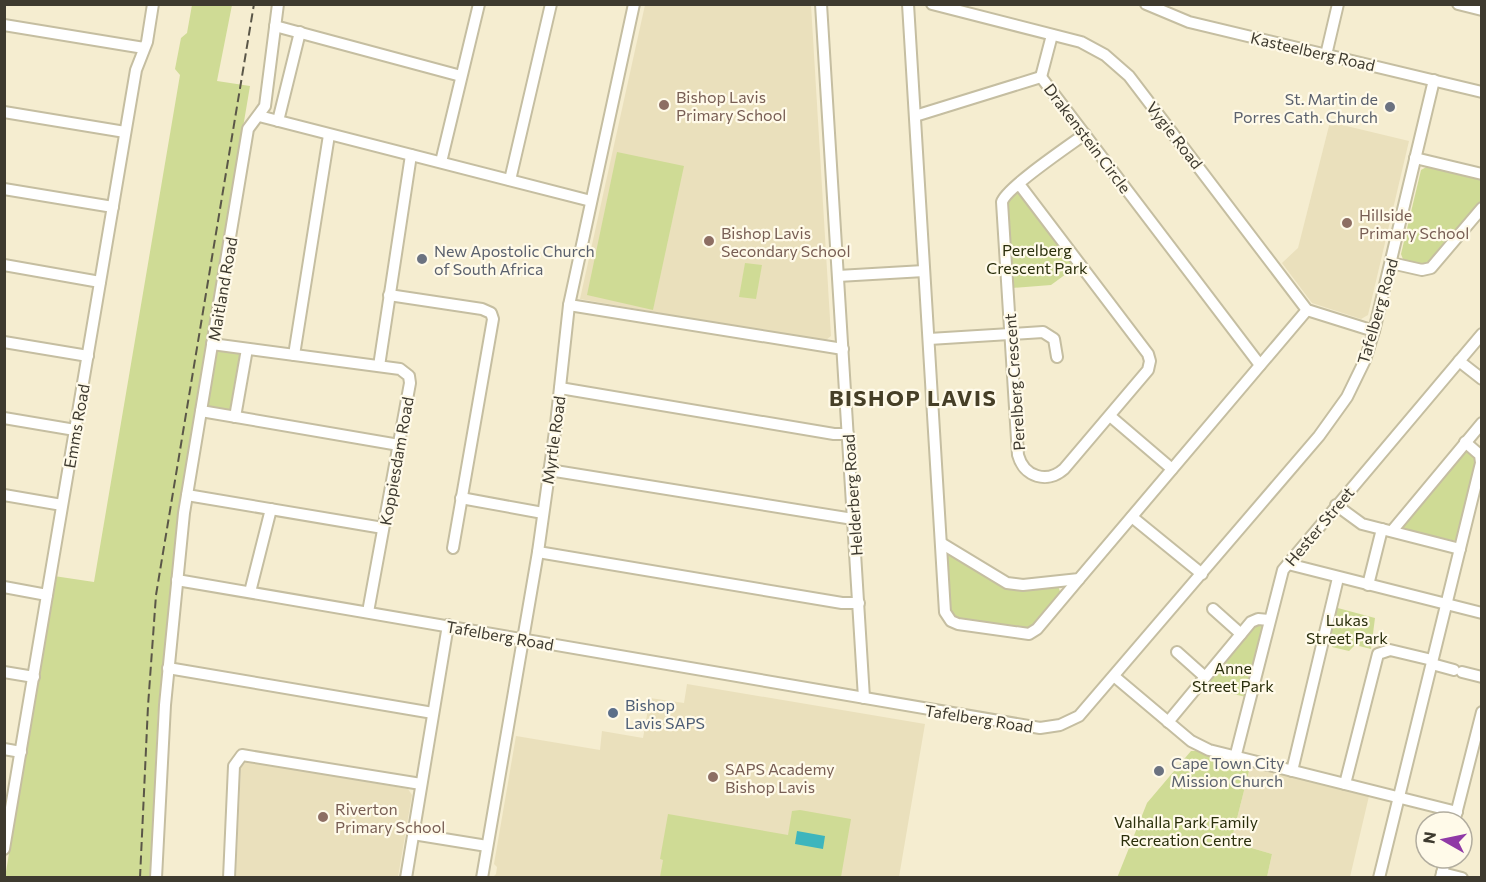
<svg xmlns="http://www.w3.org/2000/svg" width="1486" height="882" viewBox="0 0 1486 882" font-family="Commissioner,sans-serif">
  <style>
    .built { fill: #eae0bc }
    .green { fill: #cfdb95 }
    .water { fill: #3db5bd }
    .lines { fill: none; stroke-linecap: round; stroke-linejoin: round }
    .minor-casing { stroke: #c5bea1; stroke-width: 14 }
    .minor { stroke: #fff; stroke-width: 10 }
    .rail { stroke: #5a5648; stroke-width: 2; stroke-dasharray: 9 4.5; stroke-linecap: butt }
    .education-dot { fill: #8d6e63; stroke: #fffae9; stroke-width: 2 }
    .worship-dot { fill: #6b7280; stroke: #fffae9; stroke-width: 2 }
    .service-dot { fill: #5c6f8a; stroke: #fffae9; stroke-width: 2 }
    .labels { text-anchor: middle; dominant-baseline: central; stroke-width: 4.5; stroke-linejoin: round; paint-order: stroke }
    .street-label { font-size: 16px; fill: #3e3a2f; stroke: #fffae9 }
    .education-label { font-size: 16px; fill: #785e54; stroke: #fffae9; text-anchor: start }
    .worship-label { font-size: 16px; fill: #5b616d; stroke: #fffae9; text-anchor: start }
    .park-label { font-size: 16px; fill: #292e0b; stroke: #fffae9 }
    .service-label { font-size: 16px; fill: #4e5e75; stroke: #fffae9; text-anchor: start }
    .district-label { font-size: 22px; font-weight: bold; letter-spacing: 1.5px; fill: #463f27; stroke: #fffae9 }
  </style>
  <rect width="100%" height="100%" fill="#f5edd0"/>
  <g class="built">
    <polygon points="645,5 811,5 831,336 826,340 820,341 580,299"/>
    <polygon points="1330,122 1409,141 1368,315 1361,319 1312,303 1282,263 1298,248"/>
    <polygon points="687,684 925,724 899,877 493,877 496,874 497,867 494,864 516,736 600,750 602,731 643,738 650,698 684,703"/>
    <polygon points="247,761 408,789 412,795 398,877 236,877 241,767"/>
    <polygon points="1250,767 1369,796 1350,877 1267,877 1272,854 1231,842"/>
  </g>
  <g class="green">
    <polygon points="192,5 232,5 217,81 250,86 181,495 158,710 150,877 5,878 54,576 94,582 180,75 175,69 181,38 187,33"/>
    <polygon points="617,152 684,166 653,310 587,295"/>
    <polygon points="1430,165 1481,177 1481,203 1425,266 1404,262 1401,254 1421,170"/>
    <polygon points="1015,192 1022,194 1077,266 1051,285 1011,288 1006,198"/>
    <polygon points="745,263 762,265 756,299 739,297"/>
    <polygon points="222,349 242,351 233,412 210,408 207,404 216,352"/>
    <polygon points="1468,450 1478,459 1456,541 1402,529 1461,451"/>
    <polygon points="949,554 1004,586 1058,586 1061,594 1030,629 957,620 949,612 946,555"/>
    <polygon points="1334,607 1375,618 1371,649 1355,645 1349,651 1332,647 1333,643 1326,641"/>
    <polygon points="1253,624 1263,624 1262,630 1246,697 1225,692 1207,679"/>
    <polygon points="1191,751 1197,751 1250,767 1231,842 1272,854 1267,877 1117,878 1147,803"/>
    <polygon points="800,810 851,819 841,877 660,877 663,860 660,859 668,814 788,835 792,811"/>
  </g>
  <polygon class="water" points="797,831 825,836 823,849 795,844"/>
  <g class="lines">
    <defs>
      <g id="minor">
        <polyline points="821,4 864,698"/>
        <polyline points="908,4 945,612 951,621 958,624 1029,634 1037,629 1079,579"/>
        <polyline points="932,4 1081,42 1105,55 1129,76 1307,310 1374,331"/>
        <polyline points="1146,4 1189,22 1482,92"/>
        <polyline points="1458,4 1482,10"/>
        <polyline points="4,25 144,48"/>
        <polyline points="275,26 461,76"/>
        <polyline points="1326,55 1338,4"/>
        <polyline points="1041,77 1260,365"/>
        <polyline points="1041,77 1052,35"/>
        <polyline points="4,112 125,132"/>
        <polyline points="259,116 591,201"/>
        <polyline points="915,116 1041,77"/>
        <polyline points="278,121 300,32"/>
        <polyline points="1415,158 1482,174"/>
        <polyline points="441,162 479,4"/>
        <polyline points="510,180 551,4"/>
        <path d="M1019,184l129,170 2,7 -2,9 -84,99c-17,15 -40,8 -46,-14l-16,-253c4,-14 68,-57 83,-68"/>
        <polyline points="4,189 113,207"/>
        <polyline points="1391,263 1422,270 1431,268 1482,208"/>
        <polyline points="4,265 100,282"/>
        <polyline points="838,276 924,271"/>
        <polyline points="389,295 482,309 491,313 493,319 453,548"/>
        <polyline points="569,305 843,349"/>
        <polyline points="929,339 1043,332 1054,339 1057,357"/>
        <polyline points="4,342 88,356"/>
        <polyline points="212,344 400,369 409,376 410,383 368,612"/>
        <polyline points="294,355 329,135"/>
        <polyline points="1459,361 1482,379"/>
        <polyline points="379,366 411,155"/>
        <polyline points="560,388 834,434 848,434"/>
        <polyline points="201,411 399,445"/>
        <polyline points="1110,416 1172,469"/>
        <polyline points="235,417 247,349"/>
        <polyline points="4,418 75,430"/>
        <polyline points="549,470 853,519"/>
        <polyline points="4,495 62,505"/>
        <polyline points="187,495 383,528"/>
        <polyline points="461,498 543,513"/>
        <polyline points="1336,505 1362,524 1460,549"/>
        <polyline points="1132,517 1202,574"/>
        <polyline points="1392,531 1482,423"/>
        <polyline points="941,543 1007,583 1023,585 1079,579 1307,310"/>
        <polyline points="538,552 842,603 859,603"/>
        <polyline points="1288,564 1482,613"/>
        <polyline points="177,580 1040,728 1060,725 1079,716 1319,436 1347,397 1365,360 1374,331 1434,80"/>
        <polyline points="1368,585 1382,529"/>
        <polyline points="4,587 47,595"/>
        <polyline points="250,592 271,509"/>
        <polyline points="1213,609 1241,634"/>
        <polyline points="1177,652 1205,677"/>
        <polyline points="1432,664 1454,670"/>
        <polyline points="168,668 433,713"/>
        <polyline points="4,672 34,677"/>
        <polyline points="1462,672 1482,677"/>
        <polyline points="1115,677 1191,741 1209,750 1457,812"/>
        <polyline points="1168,722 1251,622 1258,619 1269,620"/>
        <polyline points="4,749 21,752"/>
        <polyline points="1235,758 1283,570 1482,334"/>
        <polyline points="1292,771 1338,578"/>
        <polyline points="1345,784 1378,654 1390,650 1432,660"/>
        <polyline points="1454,822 1482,712"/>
        <polyline points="413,834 487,846"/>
        <polyline points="4,849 136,70 147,42 153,4"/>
        <polyline points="1442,873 1462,878"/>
        <polyline points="1441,877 1446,858"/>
        <polyline points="156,878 165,705 184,513 248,129 265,106 278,4"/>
        <polyline points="229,878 234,766 242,755 421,784"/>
        <polyline points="406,878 448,625"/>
        <polyline points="482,878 538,552 556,424 569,305 634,4"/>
        <polyline points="1379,878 1481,463 1480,455 1465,442"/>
      </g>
    </defs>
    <use href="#minor" class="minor-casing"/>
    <use href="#minor" class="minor"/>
    <polyline class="rail" points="140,878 148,706 156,595 254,4"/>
  </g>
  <g class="education-dot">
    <circle cx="664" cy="105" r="6"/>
    <circle cx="1347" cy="223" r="6"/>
    <circle cx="709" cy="241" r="6"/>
    <circle cx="713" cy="777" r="6"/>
    <circle cx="323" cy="817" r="6"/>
  </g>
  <g class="worship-dot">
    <circle cx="1390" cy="107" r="6"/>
    <circle cx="422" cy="259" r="6"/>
    <circle cx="1159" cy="771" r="6"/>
  </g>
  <circle class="service-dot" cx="613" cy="713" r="6"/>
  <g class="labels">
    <g class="street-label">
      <text transform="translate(1313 51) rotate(13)">Kasteelberg Road</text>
      <text transform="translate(1175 135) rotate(52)">Vygie Road</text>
      <text transform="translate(1088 138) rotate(53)">Drakenstein Circle</text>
      <text transform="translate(222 289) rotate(-80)">Maitland Road</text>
      <text transform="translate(1377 311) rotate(-74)">Tafelberg Road</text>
      <text transform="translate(1014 382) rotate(-94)">Perelberg Crescent</text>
      <text transform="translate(76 426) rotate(-80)">Emms Road</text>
      <text transform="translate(553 440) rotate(-82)">Myrtle Road</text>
      <text transform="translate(396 461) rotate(-80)">Koppiesdam Road</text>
      <text transform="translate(852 495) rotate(-94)">Helderberg Road</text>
      <text transform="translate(1319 526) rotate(-50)">Hester Street</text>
      <text transform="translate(500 635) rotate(10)">Tafelberg Road</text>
      <text transform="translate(979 718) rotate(9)">Tafelberg Road</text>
    </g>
    <g class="education-label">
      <text x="676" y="96">Bishop Lavis<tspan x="676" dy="18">Primary School</tspan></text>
      <text x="1359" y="214">Hillside<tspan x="1359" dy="18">Primary School</tspan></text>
      <text x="721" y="232">Bishop Lavis<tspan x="721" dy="18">Secondary School</tspan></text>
      <text x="725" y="768">SAPS Academy<tspan x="725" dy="18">Bishop Lavis</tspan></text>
      <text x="335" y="808">Riverton<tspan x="335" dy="18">Primary School</tspan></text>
    </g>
    <g class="worship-label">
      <text x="1378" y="98" text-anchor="end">St. Martin de<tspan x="1378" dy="18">Porres Cath. Church</tspan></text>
      <text x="434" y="250">New Apostolic Church<tspan x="434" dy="18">of South Africa</tspan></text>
      <text x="1171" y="762">Cape Town City<tspan x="1171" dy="18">Mission Church</tspan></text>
    </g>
    <g class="park-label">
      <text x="1037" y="249">Perelberg<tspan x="1037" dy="18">Crescent Park</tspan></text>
      <text x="1347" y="619">Lukas<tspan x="1347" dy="18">Street Park</tspan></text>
      <text x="1233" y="667">Anne<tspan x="1233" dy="18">Street Park</tspan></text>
      <text x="1186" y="821">Valhalla Park Family<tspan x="1186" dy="18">Recreation Centre</tspan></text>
    </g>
    <g class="service-label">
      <text x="625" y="704">Bishop<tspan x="625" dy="18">Lavis SAPS</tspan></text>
    </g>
    <g class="district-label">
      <text x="913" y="397">BISHOP LAVIS</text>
    </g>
  </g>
  <rect width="1486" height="882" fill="none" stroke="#3e3a2f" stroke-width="12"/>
  <g transform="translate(1444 840) rotate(279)"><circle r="28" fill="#fffae9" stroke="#b2ad9f" stroke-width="1.5"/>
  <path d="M0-4.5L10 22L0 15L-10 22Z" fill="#9039a6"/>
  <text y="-9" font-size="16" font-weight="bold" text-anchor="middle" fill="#3e3a2f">N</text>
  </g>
</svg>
